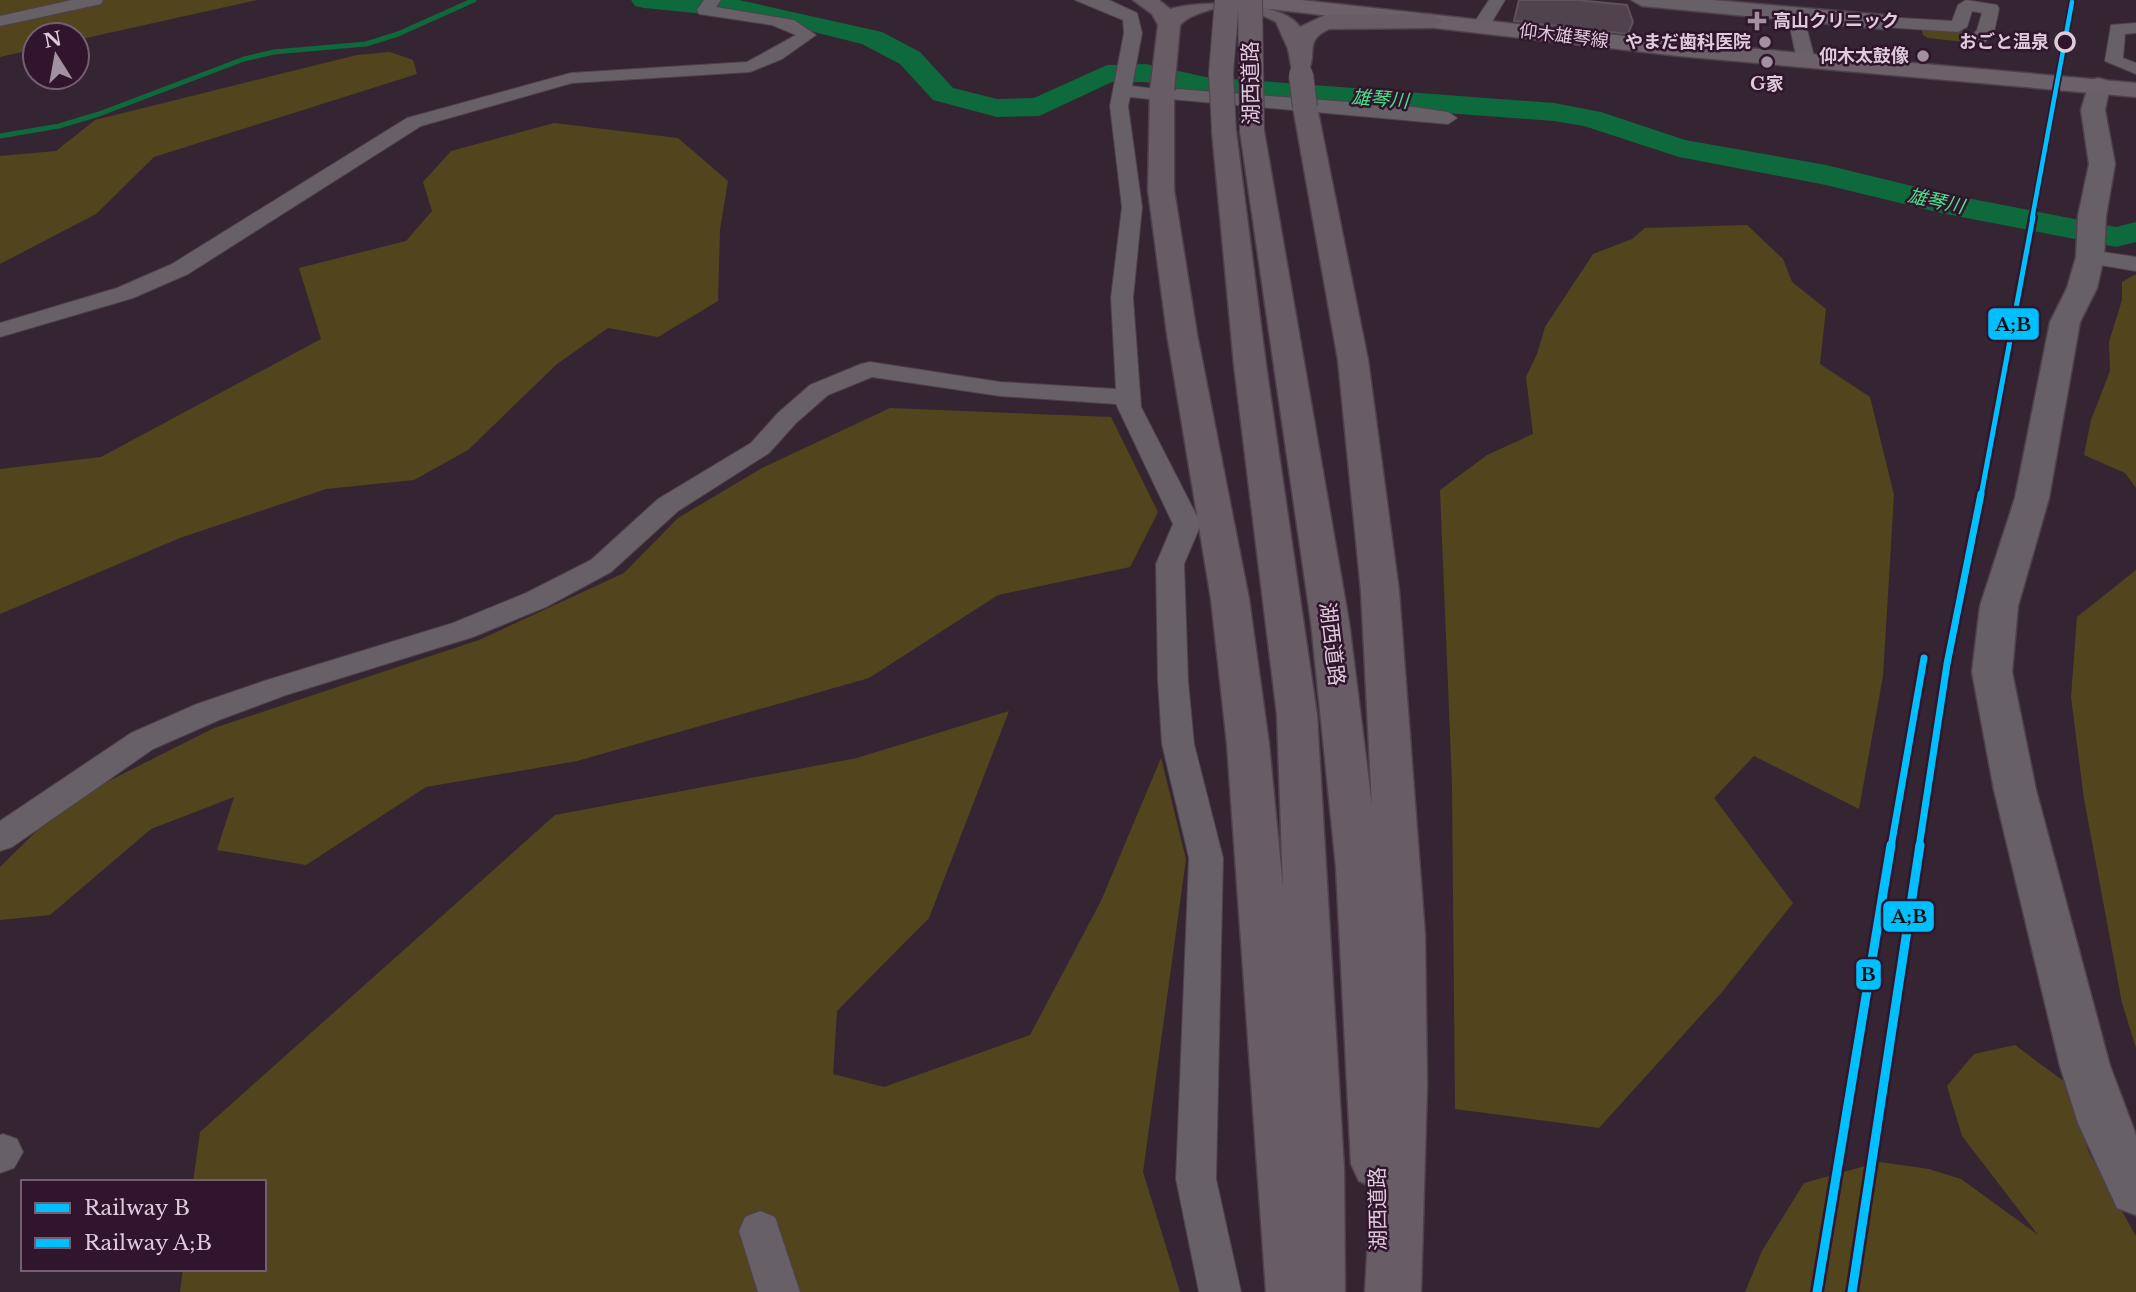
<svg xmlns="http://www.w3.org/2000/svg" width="2136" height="1292" viewBox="0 0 2136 1292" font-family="'Libre Baskerville','Noto Sans JP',serif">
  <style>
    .green { fill: #52451e }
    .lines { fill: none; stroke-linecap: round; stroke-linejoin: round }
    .stream { stroke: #0e693d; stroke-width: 5 }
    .river { fill: #0e693d; fill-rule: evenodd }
    .building { fill: #50434e; stroke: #5f525d; stroke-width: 2 }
    .minor-casing { stroke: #4e414c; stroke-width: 2 }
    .tertiary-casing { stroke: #4e414c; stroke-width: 3 }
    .secondary-casing { stroke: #4e414c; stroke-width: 3 }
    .motorway-casing { stroke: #4e414c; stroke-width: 3 }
    .minor { fill: #676066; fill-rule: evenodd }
    .tertiary { fill: #676066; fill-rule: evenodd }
    .secondary { fill: #6c6169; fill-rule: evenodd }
    .motorway { fill: #685c65; fill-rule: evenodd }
    .motorway-bridge-casing { stroke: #4e414c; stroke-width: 26; stroke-linecap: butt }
    .motorway-bridge { stroke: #685c65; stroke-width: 24 }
    .rail-1-far1-casing { stroke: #31152c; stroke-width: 12 }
    .rail-1-casing { stroke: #31152c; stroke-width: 14 }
    .rail-2-far3-casing { stroke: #31152c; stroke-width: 8 }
    .rail-2-far2-casing { stroke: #31152c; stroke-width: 10 }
    .rail-2-far1-casing { stroke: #31152c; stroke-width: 12 }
    .rail-2-casing { stroke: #31152c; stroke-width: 14 }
    .rail-1-far1 { stroke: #00bfff; stroke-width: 7 }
    .rail-1 { stroke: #00bfff; stroke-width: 9 }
    .rail-2-far3 { stroke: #00bfff; stroke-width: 4.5 }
    .rail-2-far2 { stroke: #00bfff; stroke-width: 5 }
    .rail-2-far1 { stroke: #00bfff; stroke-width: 7 }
    .rail-2 { stroke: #00bfff; stroke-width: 9 }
    .poi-dot { fill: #a3919f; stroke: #31152c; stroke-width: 2.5 }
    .stop-dot { fill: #31152c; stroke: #decbda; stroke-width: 3.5 }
    .labels { text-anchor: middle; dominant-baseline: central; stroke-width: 5; stroke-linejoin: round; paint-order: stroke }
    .far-poi-label { font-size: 18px; font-weight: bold; fill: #decbda; stroke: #31152c; text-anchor: end }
    .far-street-label { font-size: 18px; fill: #decbda; stroke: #31152c }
    .far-stop-label { font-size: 18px; font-weight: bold; fill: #decbda; stroke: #31152c; text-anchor: end }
    .far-water-label { font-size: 19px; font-style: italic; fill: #47e08a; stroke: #31152c }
    .street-label { font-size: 21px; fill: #decbda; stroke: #31152c }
    .line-badge { stroke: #31152c; stroke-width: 2.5 }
    .pale-badge-label { font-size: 19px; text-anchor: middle; font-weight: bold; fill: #111 }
  </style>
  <rect width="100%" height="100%" fill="#352532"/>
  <g class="green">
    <polygon points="0,0 257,0 77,40 77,35 35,35 35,49 0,57"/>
    <polygon points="1921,27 1964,31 1967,34 1965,42 1928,38 1923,35"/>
    <polygon points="390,52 413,60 417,74 154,157 96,214 0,264 0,156 56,151 95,120 357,55"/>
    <polygon points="554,123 678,138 728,181 720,229 718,301 658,337 608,328 557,364 468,450 414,480 326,489 180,538 0,614 0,469 101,457 321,339 299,268 406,241 432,211 423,182 451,151"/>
    <polygon points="1747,225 1783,259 1792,282 1826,309 1820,364 1870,397 1894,495 1883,676 1859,809 1754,756 1714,798 1793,903 1722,992 1599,1128 1455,1109 1452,783 1440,490 1487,455 1533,434 1526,377 1537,354 1545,327 1593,254 1632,239 1645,228"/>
    <polygon points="2136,274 2136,488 2125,473 2084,455 2091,420 2110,371 2109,342 2122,300 2122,282"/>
    <polygon points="890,408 1111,417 1158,512 1130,567 998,595 869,678 577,761 426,787 306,865 217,850 234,797 151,829 50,915 0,920 0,867 65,803 214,728 479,640 624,573 678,518 762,468"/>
    <polygon points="2136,570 2136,1048 2122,1003 2084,799 2071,697 2077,617"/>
    <polygon points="1009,711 929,918 837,1011 833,1074 884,1087 1030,1035 1101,901 1161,758 1186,859 1143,1172 1180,1292 180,1292 183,1269 264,1269 264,1182 193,1182 200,1132 555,815 857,758"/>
    <polygon points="2015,1045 2066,1083 2089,1153 2136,1236 2136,1292 1745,1292 1762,1251 1804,1183 1880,1162 1929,1169 1961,1179 2038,1235 1962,1136 1947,1086 1974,1054"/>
  </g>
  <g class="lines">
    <polyline class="stream" points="0,136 59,126 99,114 244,59 274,52 366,44 398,34 474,0"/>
    <polygon class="river" points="631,0 739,0 882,32 920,52 953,88 997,99 1034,98 1107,65 1146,64 1206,77 1554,103 1601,112 1685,140 1826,165 1941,193 2116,227 2136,222 2136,242 2116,247 1941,213 1826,185 1679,157 1584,126 1554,121 1206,95 1146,82 1112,82 1039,116 997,117 933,100 900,64 862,44 766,20 644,8 635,6"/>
  </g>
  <polygon class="building" points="1519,0 1577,0 1627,5 1633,22 1628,34 1514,21"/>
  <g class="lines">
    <defs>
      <g id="minor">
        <polygon points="72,0 103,0 101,4 0,26 0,16"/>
        <polygon points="704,0 721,0 716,7 794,20 816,35 782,59 750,72 572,83 421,126 188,274 133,298 0,337 0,323 117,288 172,264 407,118 571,73 747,62 796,35 772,25 699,14 697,10"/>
        <polygon points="1075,0 1109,0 1137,13 1142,33 1132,86 1156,89 1158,93 1149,99 1130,97 1128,106 1142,207 1133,298 1141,407 1201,524 1184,564 1188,681 1194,744 1223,858 1216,1179 1241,1292 1199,1292 1176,1179 1189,858 1162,744 1158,681 1156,564 1173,524 1116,404 1000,396 872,377 828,395 796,423 769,453 678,511 611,572 546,607 473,637 286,695 219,720 153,749 12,847 0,851 0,821 131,733 197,704 264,681 453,623 526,593 591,560 658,499 751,443 778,413 810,385 861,364 870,362 1000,382 1116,389 1111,298 1122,207 1110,106 1124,33 1123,20"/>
        <polygon points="1489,0 1505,0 1487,30 1475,30 1472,26"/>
        <polygon points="1966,0 1997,5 1999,9 1994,32 1985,42 1973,42 1970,38 1977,30 1982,13 1972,11 1967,27 1958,32 1883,27 1874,22 1883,17 1952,21 1958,5"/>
        <polygon points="1795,9 1803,14 1815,60 1812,64 1806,65 1797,60 1787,14"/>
        <polygon points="2136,23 2136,33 2125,34 2123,58 2136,63 2136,74 2105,61 2111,25"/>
        <polygon points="1177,89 1414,107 1448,112 1457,118 1448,124 1170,99 1168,95"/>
        <polygon points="2090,250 2136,257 2136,271 2082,262 2079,257"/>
        <polygon points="3,1134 17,1139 23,1152 14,1168 0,1173 0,1135"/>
        <polygon points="760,1211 775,1217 800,1292 758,1292 739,1231 745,1217"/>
      </g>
      <g id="tertiary">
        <polygon points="1631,0 1713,0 1883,15 1894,22 1883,29 1642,6"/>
        <polygon points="2098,78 2106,80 2110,85 2105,110 2115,164 2106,216 2104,257 2097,288 2080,322 2049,498 2018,606 2012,672 2036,790 2110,1066 2136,1135 2136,1215 2117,1208 2078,1123 2060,1066 1994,790 1972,672 1980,606 2015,498 2050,322 2067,288 2076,257 2078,216 2089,164 2081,110 2090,80"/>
      </g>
      <polygon id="secondary" points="1232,0 1301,0 1679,42 2136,83 2136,97 1679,56 1243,6"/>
      <g id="motorway">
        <path d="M1133,0h26l11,9c32,-9 113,-9 130,18l25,-12 106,-1 11,7 -11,7 -102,1c-26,12 -11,25 -21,42h-16l-4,-22 -12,-27c-11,-5 -26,-14 -38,-15 -15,-3 -49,7 -58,18l-6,66v99l23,144 52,265 20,145 14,144 -6,-173 -43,-350 -22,-234 3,-5h18l3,5 30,234 51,350 27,454 1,123h-79l-39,-548 -16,-145 -44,-265 -19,-144 2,-99 8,-66 -6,-11z"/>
        <polygon points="1305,100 1314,102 1317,107 1368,360 1399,591 1425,935 1427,1085 1421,1292 1365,1292 1371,1186 1359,1181 1351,1164 1336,867 1311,622 1240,131 1243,126 1261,126 1264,131 1349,622 1372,806 1361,591 1338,360 1293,107 1296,102"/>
      </g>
    </defs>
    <use href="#minor" class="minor-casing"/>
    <use href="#tertiary" class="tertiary-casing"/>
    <use href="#secondary" class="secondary-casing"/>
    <use href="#motorway" class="motorway-casing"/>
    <use href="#minor" class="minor"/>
    <use href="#tertiary" class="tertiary"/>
    <use href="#secondary" class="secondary"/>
    <use href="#motorway" class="motorway"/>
    <defs>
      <g id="motorway-bridge">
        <polyline points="1250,0 1252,131"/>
        <polyline points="1301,75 1305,107"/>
        <polyline points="1224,131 1221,73 1227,0"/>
      </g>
    </defs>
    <use href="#motorway-bridge" class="motorway-bridge-casing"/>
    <use href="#motorway-bridge" class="motorway-bridge"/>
    <defs>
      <polyline id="rail-1-far1" points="1891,847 1924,658"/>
      <polyline id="rail-1" points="1817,1292 1891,845"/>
      <polyline id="rail-2-far3" points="2032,219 2072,2"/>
      <polyline id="rail-2-far2" points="1981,496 2033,217"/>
      <polyline id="rail-2-far1" points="1919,847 1947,664 1981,494"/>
      <polyline id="rail-2" points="1852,1292 1920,845"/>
    </defs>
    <use href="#rail-1-far1" class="rail-1-far1-casing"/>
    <use href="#rail-1" class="rail-1-casing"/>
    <use href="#rail-2-far3" class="rail-2-far3-casing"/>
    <use href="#rail-2-far2" class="rail-2-far2-casing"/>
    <use href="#rail-2-far1" class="rail-2-far1-casing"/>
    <use href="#rail-2" class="rail-2-casing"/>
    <use href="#rail-1-far1" class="rail-1-far1"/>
    <use href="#rail-1" class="rail-1"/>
    <use href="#rail-2-far3" class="rail-2-far3"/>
    <use href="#rail-2-far2" class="rail-2-far2"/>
    <use href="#rail-2-far1" class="rail-2-far1"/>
    <use href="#rail-2" class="rail-2"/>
  </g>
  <g class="poi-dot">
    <path d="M1753.5 10.5h7v7h7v7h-7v7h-7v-7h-7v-7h7z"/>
    <circle cx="1765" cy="42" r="7"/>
    <circle cx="1923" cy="56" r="7"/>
    <circle cx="1767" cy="62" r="7"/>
  </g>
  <circle class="stop-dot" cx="2065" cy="42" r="9"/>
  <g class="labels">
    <g class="far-poi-label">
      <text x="1773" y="21" text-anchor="start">高山クリニック</text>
      <text x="1751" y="42">やまだ歯科医院</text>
      <text x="1909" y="56">仰木太鼓像</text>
      <text x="1767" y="84" text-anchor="middle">G家</text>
    </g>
    <g class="far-street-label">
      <text transform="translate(1564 36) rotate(7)">仰木雄琴線</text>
    </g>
    <g class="far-stop-label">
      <text x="2049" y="42">おごと温泉</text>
    </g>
    <g class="far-water-label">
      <text transform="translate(1380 99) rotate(4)">雄琴川</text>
      <text transform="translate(1936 201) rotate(12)">雄琴川</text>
    </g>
    <g class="street-label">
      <text transform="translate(1251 83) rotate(-91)">湖西道路</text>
      <text transform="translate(1332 644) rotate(83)">湖西道路</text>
      <text transform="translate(1378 1209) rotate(-91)">湖西道路</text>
    </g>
  </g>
  <g class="line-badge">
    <rect x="1987" y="307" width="53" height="34" rx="7" fill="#00bfff"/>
    <rect x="1882" y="900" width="53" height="33" rx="7" fill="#00bfff"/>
    <rect x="1855" y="958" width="27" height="33" rx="7" fill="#00bfff"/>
  </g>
  <g class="pale-badge-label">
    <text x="2013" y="331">A;B</text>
    <text x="1909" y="923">A;B</text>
    <text x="1868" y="981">B</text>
  </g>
  <rect x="21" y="1180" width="245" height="91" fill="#31152c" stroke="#765e72" stroke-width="2"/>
  <rect x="35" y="1203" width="35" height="10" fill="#00bfff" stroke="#765e72" stroke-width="2"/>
  <text x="84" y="1215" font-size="21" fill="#decbda">Railway B</text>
  <rect x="35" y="1238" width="35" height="10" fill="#00bfff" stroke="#765e72" stroke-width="2"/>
  <text x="84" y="1250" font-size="21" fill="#decbda">Railway A;B</text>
  <g transform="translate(56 56) rotate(349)"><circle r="33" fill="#31152c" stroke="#765e72" stroke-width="2"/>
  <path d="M0-5L12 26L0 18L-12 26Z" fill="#a3919f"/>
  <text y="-10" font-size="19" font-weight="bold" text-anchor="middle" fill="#decbda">N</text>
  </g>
</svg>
